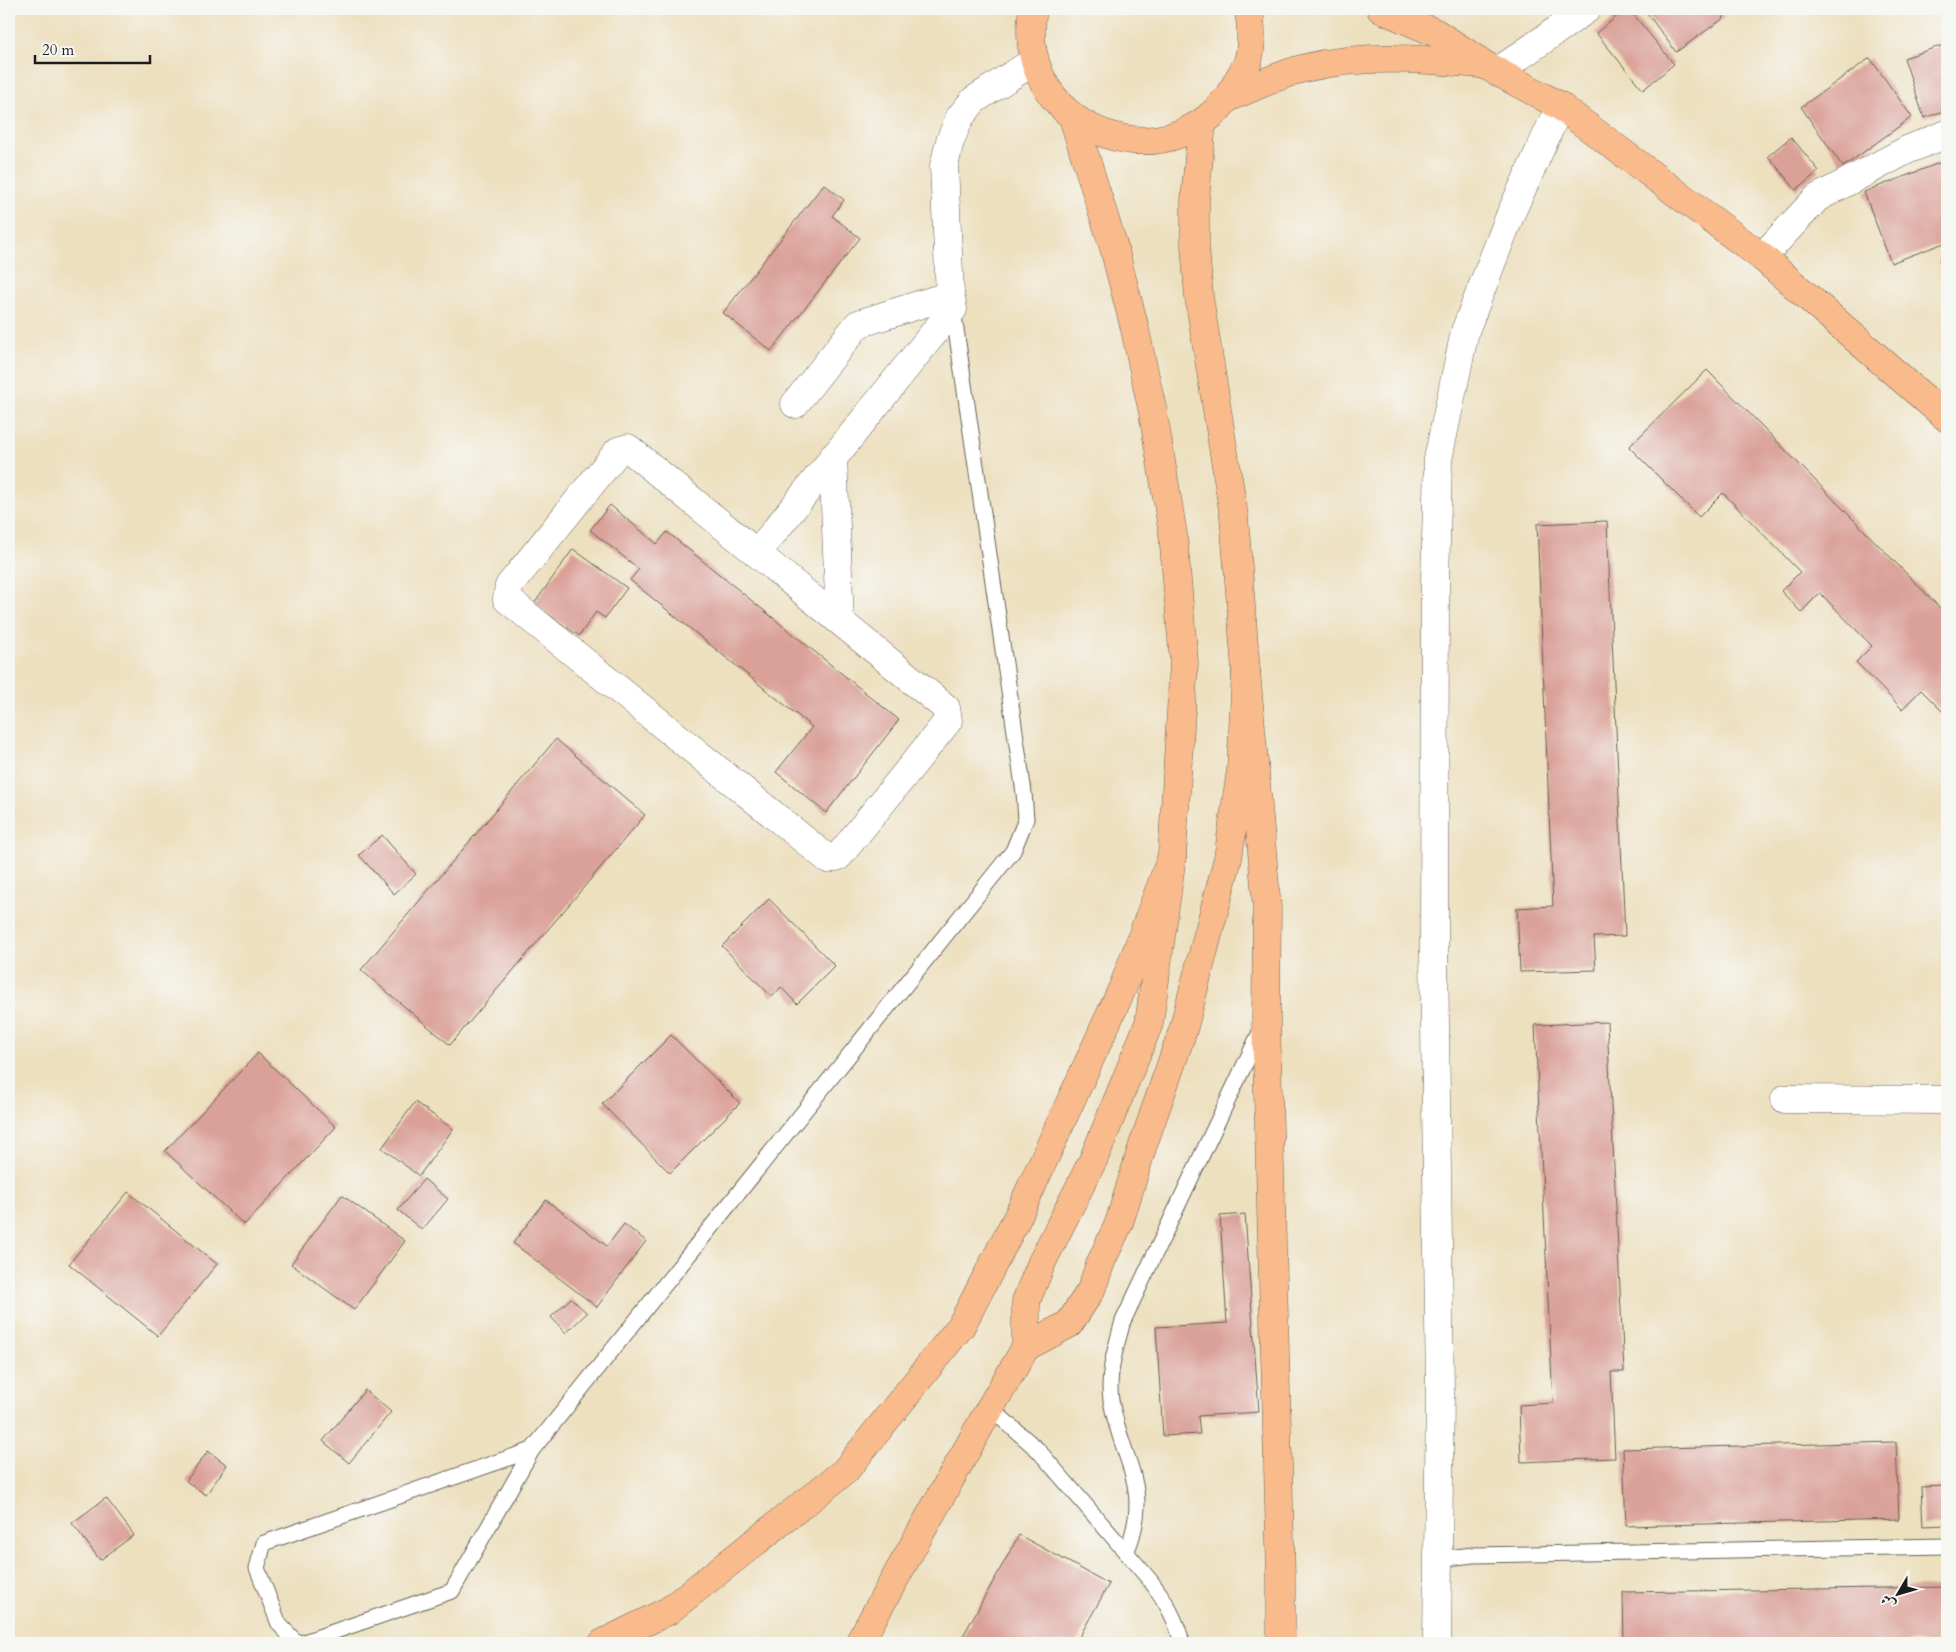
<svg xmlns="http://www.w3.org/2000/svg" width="1956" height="1652" viewBox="0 0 1956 1652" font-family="Cardo,Amiri,serif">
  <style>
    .building { fill: #daa199 }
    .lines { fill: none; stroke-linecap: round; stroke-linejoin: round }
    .lane-casing { stroke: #656155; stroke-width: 17 }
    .street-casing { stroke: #656155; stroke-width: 29 }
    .primary-casing { stroke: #656155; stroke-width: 29 }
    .highway-casing { stroke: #656155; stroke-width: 29 }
    .lane { stroke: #fff; stroke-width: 15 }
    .street { stroke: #fff; stroke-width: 28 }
    .primary { stroke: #fabb8c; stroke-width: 28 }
    .highway { stroke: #fabb8c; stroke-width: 28 }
  </style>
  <rect width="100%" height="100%" fill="#f6f6f2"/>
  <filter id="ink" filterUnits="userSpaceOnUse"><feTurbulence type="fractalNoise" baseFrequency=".02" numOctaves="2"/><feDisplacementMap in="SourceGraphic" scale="10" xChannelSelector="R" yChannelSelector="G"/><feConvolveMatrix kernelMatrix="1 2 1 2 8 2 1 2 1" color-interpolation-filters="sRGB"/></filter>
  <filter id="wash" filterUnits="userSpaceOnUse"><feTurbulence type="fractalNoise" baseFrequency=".0096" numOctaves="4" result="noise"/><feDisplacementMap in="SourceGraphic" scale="20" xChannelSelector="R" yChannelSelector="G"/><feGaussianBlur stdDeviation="1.12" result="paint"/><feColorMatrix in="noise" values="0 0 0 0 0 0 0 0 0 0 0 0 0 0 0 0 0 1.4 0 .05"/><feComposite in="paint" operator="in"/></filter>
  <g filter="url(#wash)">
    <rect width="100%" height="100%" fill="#ede0bf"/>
    <g id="blocks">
      <g class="building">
        <polygon points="1626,9 1629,9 1674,64 1643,90 1596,33"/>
        <polygon points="1644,9 1718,9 1724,18 1676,52"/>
        <polygon points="1946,44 1947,110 1924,118 1904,58"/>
        <polygon points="1870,58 1912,117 1843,167 1801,107"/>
        <polygon points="1791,137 1819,171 1796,190 1768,156"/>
        <polygon points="1947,160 1947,242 1891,263 1864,192"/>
        <polygon points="824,184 844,200 832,216 860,238 771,351 723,313"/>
        <polygon points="1947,255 1947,274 1939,260"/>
        <polygon points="1707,370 1947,615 1947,716 1921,690 1902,709 1856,662 1872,646 1820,593 1801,612 1781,591 1800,572 1723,493 1699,517 1629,447"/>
        <polygon points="610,505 657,544 667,532 899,720 826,813 776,772 812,727 630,580 639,569 590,530"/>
        <polygon points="1607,521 1625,936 1594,937 1596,970 1520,972 1517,908 1553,906 1537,524"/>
        <polygon points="573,549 627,588 605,618 596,612 579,636 534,604"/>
        <polygon points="556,739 645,815 450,1045 361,970"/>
        <polygon points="382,835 416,874 394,894 359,855"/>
        <polygon points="769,899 835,966 797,1004 781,987 772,997 722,946"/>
        <polygon points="1607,1022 1624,1372 1611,1372 1615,1458 1521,1462 1519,1405 1553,1403 1535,1025"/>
        <polygon points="671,1035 740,1103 670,1173 602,1104"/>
        <polygon points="258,1053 336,1127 244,1225 165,1151"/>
        <polygon points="415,1102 453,1129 419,1176 382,1148"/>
        <polygon points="424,1179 448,1199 422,1230 398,1210"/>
        <polygon points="128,1192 217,1264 158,1336 69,1264"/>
        <polygon points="342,1195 405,1241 354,1310 291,1264"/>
        <polygon points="546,1200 607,1246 624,1224 646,1241 597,1307 513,1243"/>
        <polygon points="1245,1214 1259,1412 1198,1416 1200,1434 1163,1436 1156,1327 1227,1323 1220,1216"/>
        <polygon points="571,1298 587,1313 566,1333 551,1317"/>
        <polygon points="365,1390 391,1412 349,1463 323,1441"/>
        <polygon points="1896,1442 1899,1519 1626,1526 1623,1449"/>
        <polygon points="208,1451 227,1465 206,1495 186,1481"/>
        <polygon points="1947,1486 1947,1525 1923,1526 1921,1487"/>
        <polygon points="106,1498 134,1535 100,1560 72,1523"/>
        <polygon points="1019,1535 1109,1584 1076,1643 959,1643"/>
        <polygon points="1947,1587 1947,1643 1624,1643 1623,1592"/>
      </g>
    </g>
  </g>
  <g filter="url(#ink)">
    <use href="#blocks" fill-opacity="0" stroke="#656155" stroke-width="1"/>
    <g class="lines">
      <defs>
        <g id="lane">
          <path d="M990,1408l48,42 111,129c16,20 27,39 33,64"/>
          <path d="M1126,1553c28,-66 -5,-92 -15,-153 -4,-26 5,-53 12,-79l139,-293"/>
          <polyline points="1438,1559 1473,1555 1947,1546"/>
          <polyline points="297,1643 279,1624 257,1568 264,1543 532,1450 1013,851 1026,819 1024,793 953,309"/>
          <polyline points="301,1643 452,1591 532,1450"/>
        </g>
        <g id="street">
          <polyline points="1497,72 1587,9"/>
          <polyline points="1762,257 1817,198 1907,150 1947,134"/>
          <polyline points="795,404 858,324 950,295"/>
          <polygon points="628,448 946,708 948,721 839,856 828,859 507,599 509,586 618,451"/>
          <polyline points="833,457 840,621"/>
          <polyline points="757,553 953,309 950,295 944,166 950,141 960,117 974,100 1034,61"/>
          <polyline points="1785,1099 1947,1100"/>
          <polyline points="1437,1643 1440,1392 1434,953 1435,583 1438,459 1465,331 1511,213 1560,106"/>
        </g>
        <g id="primary">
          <path d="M1033,9c-22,126 149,185 206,69 3,-5 7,-11 9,-17 4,-14 4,-38 0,-52"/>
          <polyline points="1381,9 1436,33 1485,65 1560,106 1762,257 1947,418"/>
          <path d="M1230,97c25,-10 50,-23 75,-29 58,-14 117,-9 175,-4"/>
          <polyline points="1026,1347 1069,1324 1091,1290 1101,1262 1119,1223 1143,1145 1183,1030 1228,858 1241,770 1246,671 1234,516 1199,297 1195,246 1195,200 1202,123"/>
          <polyline points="859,1643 990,1408 1026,1347 1026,1301 1042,1262 1094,1158 1149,1023 1172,856 1184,662 1173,534 1153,413 1134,325 1114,248 1073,118"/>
        </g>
        <g id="highway">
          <polyline points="1246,671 1267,908 1266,1019 1281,1578 1281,1643"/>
          <polyline points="603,1643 668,1611 845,1471 961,1326 1018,1216 1123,987 1172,856"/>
        </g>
      </defs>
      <use href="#lane" class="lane-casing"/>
      <use href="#street" class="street-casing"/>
      <use href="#primary" class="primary-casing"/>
      <use href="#highway" class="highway-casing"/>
      <use href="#lane" class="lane"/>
      <use href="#street" class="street"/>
      <use href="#primary" class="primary"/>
      <use href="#highway" class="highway"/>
    </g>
  </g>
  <rect width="1956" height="1652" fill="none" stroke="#f6f6f2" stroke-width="30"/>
  <g transform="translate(1898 1594) rotate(232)" stroke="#f6f6f2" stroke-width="4" paint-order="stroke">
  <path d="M0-4L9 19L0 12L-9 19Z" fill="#1c1c1c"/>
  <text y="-8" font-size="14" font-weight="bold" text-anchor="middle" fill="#1c1c1c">ش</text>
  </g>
  <path d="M35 55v8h115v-8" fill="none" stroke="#1c1c1c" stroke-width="2.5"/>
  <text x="42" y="55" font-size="15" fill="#1c1c1c" stroke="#f6f6f2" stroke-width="4" paint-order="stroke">20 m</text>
</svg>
